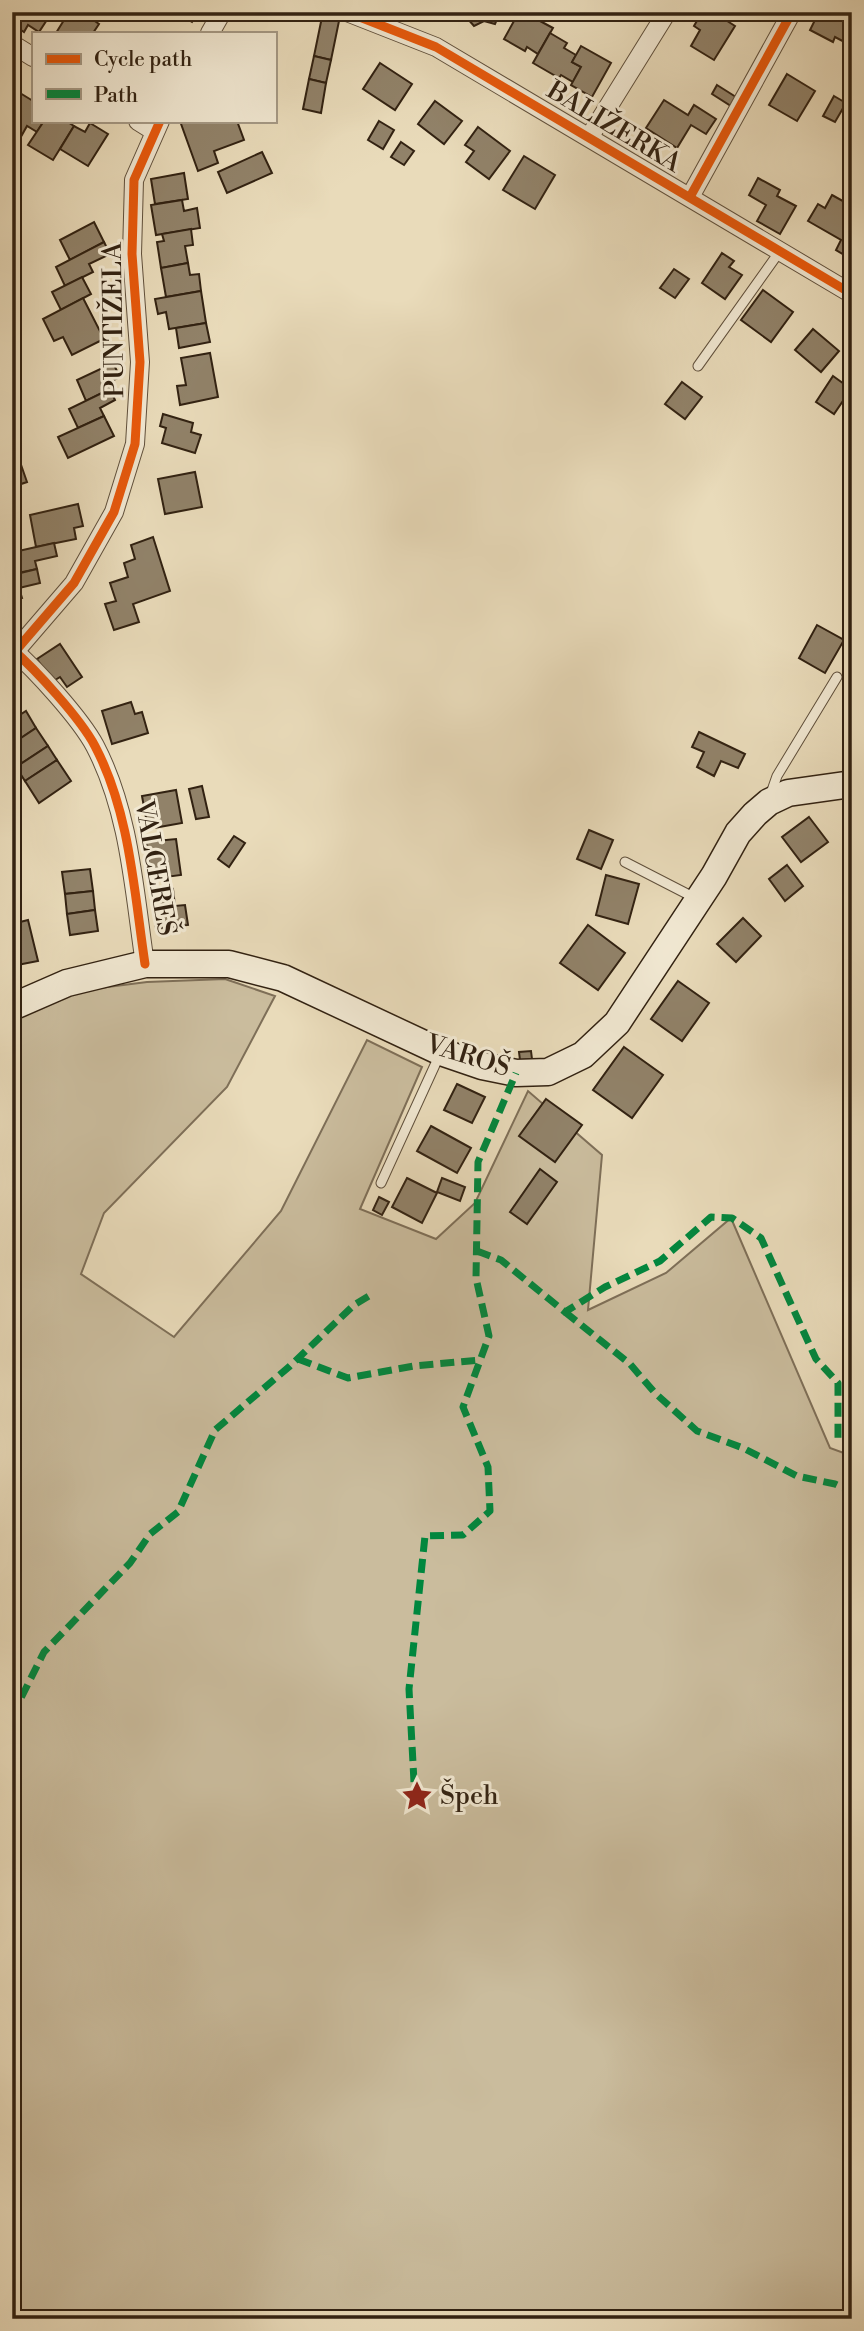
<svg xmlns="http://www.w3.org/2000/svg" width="864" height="2331" viewBox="0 0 864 2331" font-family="'Libre Bodoni',serif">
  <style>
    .green { fill: #cabc9d; stroke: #7e6f58; stroke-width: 2 }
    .building { fill: #918269; stroke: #322212; stroke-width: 2 }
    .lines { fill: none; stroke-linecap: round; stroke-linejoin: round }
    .lane-casing { stroke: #60503c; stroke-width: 11 }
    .street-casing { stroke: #60503c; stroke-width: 20 }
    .secondary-casing { stroke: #322212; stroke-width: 29 }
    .lane { stroke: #f1e8d2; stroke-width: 9 }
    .street { stroke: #f1e8d2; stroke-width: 18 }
    .secondary { stroke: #f1e8d2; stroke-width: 26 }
    .quiet { stroke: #00873e; stroke-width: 7; stroke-dasharray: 14 7; stroke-linecap: butt }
    .cycleway-casing { stroke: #f1e8d2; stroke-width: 13 }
    .cycleway { stroke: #e8590c; stroke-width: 9 }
    .labels { text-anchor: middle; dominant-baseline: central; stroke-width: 6; stroke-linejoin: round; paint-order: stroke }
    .street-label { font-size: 26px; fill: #322212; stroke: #f1e8d2 }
    .poi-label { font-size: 26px; fill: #322212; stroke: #f1e8d2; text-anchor: start }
  </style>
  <rect width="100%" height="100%" fill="#e9dbba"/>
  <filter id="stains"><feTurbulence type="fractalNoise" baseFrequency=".00286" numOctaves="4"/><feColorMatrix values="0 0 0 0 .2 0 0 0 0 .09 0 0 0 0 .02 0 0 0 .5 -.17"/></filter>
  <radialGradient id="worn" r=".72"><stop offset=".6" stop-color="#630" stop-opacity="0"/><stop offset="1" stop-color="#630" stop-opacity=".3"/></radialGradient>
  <polygon class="green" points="225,979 275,996 227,1087 104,1213 81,1274 174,1337 281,1211 367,1040 422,1067 360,1209 436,1239 475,1203 528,1091 602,1155 588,1310 666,1273 731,1218 830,1448 852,1456 852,2319 12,2319 12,1019 76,991 147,982"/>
  <g class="building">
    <polygon points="13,12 52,12 39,32 28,25 24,32 12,24"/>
    <polygon points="69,12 82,12 99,24 93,33 56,33"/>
    <polygon points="175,12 198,12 192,22"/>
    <polygon points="470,12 500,12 495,24 484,21 474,26 467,18"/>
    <polygon points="519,12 534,12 542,17 540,21 553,28 538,54 527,47 525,51 504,39"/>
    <polygon points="702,12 713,12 735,26 714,60 691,46 700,30 694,26"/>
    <polygon points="819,12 852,12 852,37 848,44 835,37 833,42 810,30"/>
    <polygon points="322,17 339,21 331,60 314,56"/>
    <polygon points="550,33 567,43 564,48 576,55 572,62 581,67 573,82 561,75 559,78 533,63"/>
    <polygon points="581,46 611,63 592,97 571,85 581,67 572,62"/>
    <polygon points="314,56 331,60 326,83 309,79"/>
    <polygon points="380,63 412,84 395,110 363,89"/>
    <polygon points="787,74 815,91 797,121 769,105"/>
    <polygon points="309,79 326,83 321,113 303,109"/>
    <polygon points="717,85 736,97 731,106 712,94"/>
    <polygon points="20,93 33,101 33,121 44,121 37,132 27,126 18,142 12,138 12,106"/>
    <polygon points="834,96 846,103 835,122 823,116"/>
    <polygon points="664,100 688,115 694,105 716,119 706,134 691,125 677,148 646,128"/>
    <polygon points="435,101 462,121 444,144 418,124"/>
    <polygon points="44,121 66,121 74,126 53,160 28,145"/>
    <polygon points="180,121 237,121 244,140 214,151 218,163 198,171"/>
    <polygon points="379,121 394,130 383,149 368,140"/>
    <polygon points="90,123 108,134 88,166 60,149 74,126 85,132"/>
    <polygon points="478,127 510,151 489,179 466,162 474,151 465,145"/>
    <polygon points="401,142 414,151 404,165 391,157"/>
    <polygon points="262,152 272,173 227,193 218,172"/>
    <polygon points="524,156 555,175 535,209 503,190"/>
    <polygon points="184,173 188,199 155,204 151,179"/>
    <polygon points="758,178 780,190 777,196 796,206 780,234 757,221 766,205 749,195"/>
    <polygon points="832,195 852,206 852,246 846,256 836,250 841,240 808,221 818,204 825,208"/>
    <polygon points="182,200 184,211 197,208 200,228 156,235 151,205"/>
    <polygon points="94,222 104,242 70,260 60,240"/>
    <polygon points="191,229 193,245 185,246 188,263 161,268 157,242 164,241 162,234"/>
    <polygon points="104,242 110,254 89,264 93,272 65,286 56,267"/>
    <polygon points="722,253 734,261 729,267 742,275 725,299 702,283"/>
    <polygon points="188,263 190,275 199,274 201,291 166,297 161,268"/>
    <polygon points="674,269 689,279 675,298 660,288"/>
    <polygon points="82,277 91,294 61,310 52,292"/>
    <polygon points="763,290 793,312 771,342 741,320"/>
    <polygon points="201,291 206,323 169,329 166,312 158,314 155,299"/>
    <polygon points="83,298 104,339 72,355 63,337 54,341 43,319"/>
    <polygon points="206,323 210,342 179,348 176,328"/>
    <polygon points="813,329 839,351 821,372 795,350"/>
    <polygon points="210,353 218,397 180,405 177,386 186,385 181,358"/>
    <polygon points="113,363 120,377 107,383 110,389 86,401 77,380"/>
    <polygon points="833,376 851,389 834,414 816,402"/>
    <polygon points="682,382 702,397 685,419 665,404"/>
    <polygon points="110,389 115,400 100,408 104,416 78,428 69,409"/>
    <polygon points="163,414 193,423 191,432 201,435 195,453 162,443 166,428 160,426"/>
    <polygon points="104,416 114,436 68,458 58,437"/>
    <polygon points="19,459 27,482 12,487 12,462"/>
    <polygon points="195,472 202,507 165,514 158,479"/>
    <polygon points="78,504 83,526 74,528 76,539 36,547 30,515"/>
    <polygon points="153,537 170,591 133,604 139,622 114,630 105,604 116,601 110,583 128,577 124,563 135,559 131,545"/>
    <polygon points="54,543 57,556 35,561 37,569 18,573 14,552"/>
    <polygon points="37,569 40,583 19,588 22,598 12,600 12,575"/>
    <polygon points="817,625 844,640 825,673 799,658"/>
    <polygon points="60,644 82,677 67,687 60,677 52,682 37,659"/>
    <polygon points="131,702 135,714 142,712 148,733 112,744 102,711"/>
    <polygon points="12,703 20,715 12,720"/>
    <polygon points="26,711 36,728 12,744 12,720"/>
    <polygon points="36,728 48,746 16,767 12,761 12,744"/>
    <polygon points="699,732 745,754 738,768 721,761 714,776 697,767 704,752 692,747"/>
    <polygon points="48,746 57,760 25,781 16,767"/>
    <polygon points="57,760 71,781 39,803 25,781"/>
    <polygon points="202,786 209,817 196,819 189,789"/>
    <polygon points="176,790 182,823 148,829 142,796"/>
    <polygon points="809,817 828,842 801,862 782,837"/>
    <polygon points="589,830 613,840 601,869 577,859"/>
    <polygon points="234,836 245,843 229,867 218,859"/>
    <polygon points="176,839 181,875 151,879 146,842"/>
    <polygon points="787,865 803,886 785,901 769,879"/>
    <polygon points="90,869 93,891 65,894 62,872"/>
    <polygon points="606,875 639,884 628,924 596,915"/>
    <polygon points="173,889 175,906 185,905 188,925 156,929 152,892"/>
    <polygon points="93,891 95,910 67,914 65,894"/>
    <polygon points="95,910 98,931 70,935 67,914"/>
    <polygon points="743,918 761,936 736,962 717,944"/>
    <polygon points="28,920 38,961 12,966 12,924"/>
    <polygon points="588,925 625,953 598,990 560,963"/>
    <polygon points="678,981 709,1003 682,1041 651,1019"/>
    <polygon points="624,1047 663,1075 632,1118 593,1090"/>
    <polygon points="531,1051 532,1059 520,1060 519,1052"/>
    <polygon points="457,1084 485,1097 472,1123 444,1110"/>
    <polygon points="546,1099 582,1125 555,1162 519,1136"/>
    <polygon points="431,1126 471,1148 457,1173 417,1151"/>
    <polygon points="540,1169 557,1182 527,1224 510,1212"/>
    <polygon points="407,1178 437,1193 422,1223 392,1207"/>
    <polygon points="442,1178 465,1187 460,1201 437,1192"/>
    <polygon points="379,1197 389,1202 382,1215 373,1210"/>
  </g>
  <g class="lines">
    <defs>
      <g id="lane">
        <polyline points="698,366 780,251"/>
        <polyline points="770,796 777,776 837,677"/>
        <polyline points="625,862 697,899"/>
        <polyline points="381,1183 440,1054"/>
      </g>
      <g id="street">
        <polyline points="347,12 436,47 852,294"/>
        <polyline points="210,33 222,12"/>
        <polyline points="12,44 33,57"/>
        <polyline points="138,121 154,131"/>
        <polyline points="590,136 667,12"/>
        <polyline points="690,197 792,12"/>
        <path d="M12,649c24,21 68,69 83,97 35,67 39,145 50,218"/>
        <polyline points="12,655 74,583 114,512 135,444 140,362 132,254 134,180 160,121"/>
      </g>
      <polyline id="secondary" points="12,1007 67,983 145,964 229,964 283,978 441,1052 482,1066 516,1073 548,1072 583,1055 617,1023 714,876 738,833 755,814 769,802 788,793 852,784"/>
    </defs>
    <use href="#lane" class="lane-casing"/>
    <use href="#street" class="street-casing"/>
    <use href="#secondary" class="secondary-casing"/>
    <use href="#lane" class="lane"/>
    <use href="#street" class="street"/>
    <use href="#secondary" class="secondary"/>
    <g class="quiet">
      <polyline points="477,1251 501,1260 565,1312 605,1287 660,1261 711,1217 732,1218 761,1238 816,1359 838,1383 838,1439"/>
      <polyline points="565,1312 630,1364 655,1393 697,1431 743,1448 797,1476 835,1484 852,1492"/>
      <polyline points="298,1359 348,1378 414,1366 480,1360"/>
      <polyline points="12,1716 44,1652 130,1563 150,1534 178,1512 215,1430 290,1366 354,1305 369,1296"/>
      <polyline points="414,1782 409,1689 425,1536 463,1535 490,1511 488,1467 463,1407 489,1336 476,1278 478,1162 516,1073"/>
    </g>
    <defs>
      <g id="cycleway">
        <polyline points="347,12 436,47 852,294"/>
        <polyline points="690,197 792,12"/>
        <path d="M12,649c24,21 68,69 83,97 35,67 39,145 50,218"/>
        <polyline points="12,655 74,583 114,512 135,444 140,362 132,254 134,180 160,121"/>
      </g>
    </defs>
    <use href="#cycleway" class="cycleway-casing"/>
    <use href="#cycleway" class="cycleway"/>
  </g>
  <defs>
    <symbol id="sight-bare" viewBox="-9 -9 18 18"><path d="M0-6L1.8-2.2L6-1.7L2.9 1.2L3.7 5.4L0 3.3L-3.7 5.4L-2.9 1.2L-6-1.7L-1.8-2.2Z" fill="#8f2418" stroke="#f1e8d2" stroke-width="2.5" paint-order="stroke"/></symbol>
  </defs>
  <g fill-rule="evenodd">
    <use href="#sight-bare" x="395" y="1774" width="44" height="44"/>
  </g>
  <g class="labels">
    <g class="street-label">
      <text transform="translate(614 127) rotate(31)">BALIŽERKA</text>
      <text transform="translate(114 320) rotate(-91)">PUNTIŽELA</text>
      <text transform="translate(155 868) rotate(80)">VALCEREŠ</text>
      <text transform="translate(468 1056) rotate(17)">VAROŠ</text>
    </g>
    <g class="poi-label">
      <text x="440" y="1796">Špeh</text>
    </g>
  </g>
  <rect width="864" height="2331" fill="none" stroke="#e9dbba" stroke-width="42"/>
  <rect x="14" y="14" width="836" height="2303" fill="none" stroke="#322212" stroke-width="3.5"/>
  <rect x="21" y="21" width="822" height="2289" fill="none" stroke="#322212" stroke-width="2"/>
  <rect x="32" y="32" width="245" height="91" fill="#f1e8d2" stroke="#a59985" stroke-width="2"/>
  <rect x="46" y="54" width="35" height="10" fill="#e8590c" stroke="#a59985" stroke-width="2"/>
  <text x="94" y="66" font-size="21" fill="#322212">Cycle path</text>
  <rect x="46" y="89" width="35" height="10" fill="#00873e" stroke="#a59985" stroke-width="2"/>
  <text x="94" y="102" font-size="21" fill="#322212">Path</text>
  <rect width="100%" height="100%" filter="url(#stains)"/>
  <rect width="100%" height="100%" fill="url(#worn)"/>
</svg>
